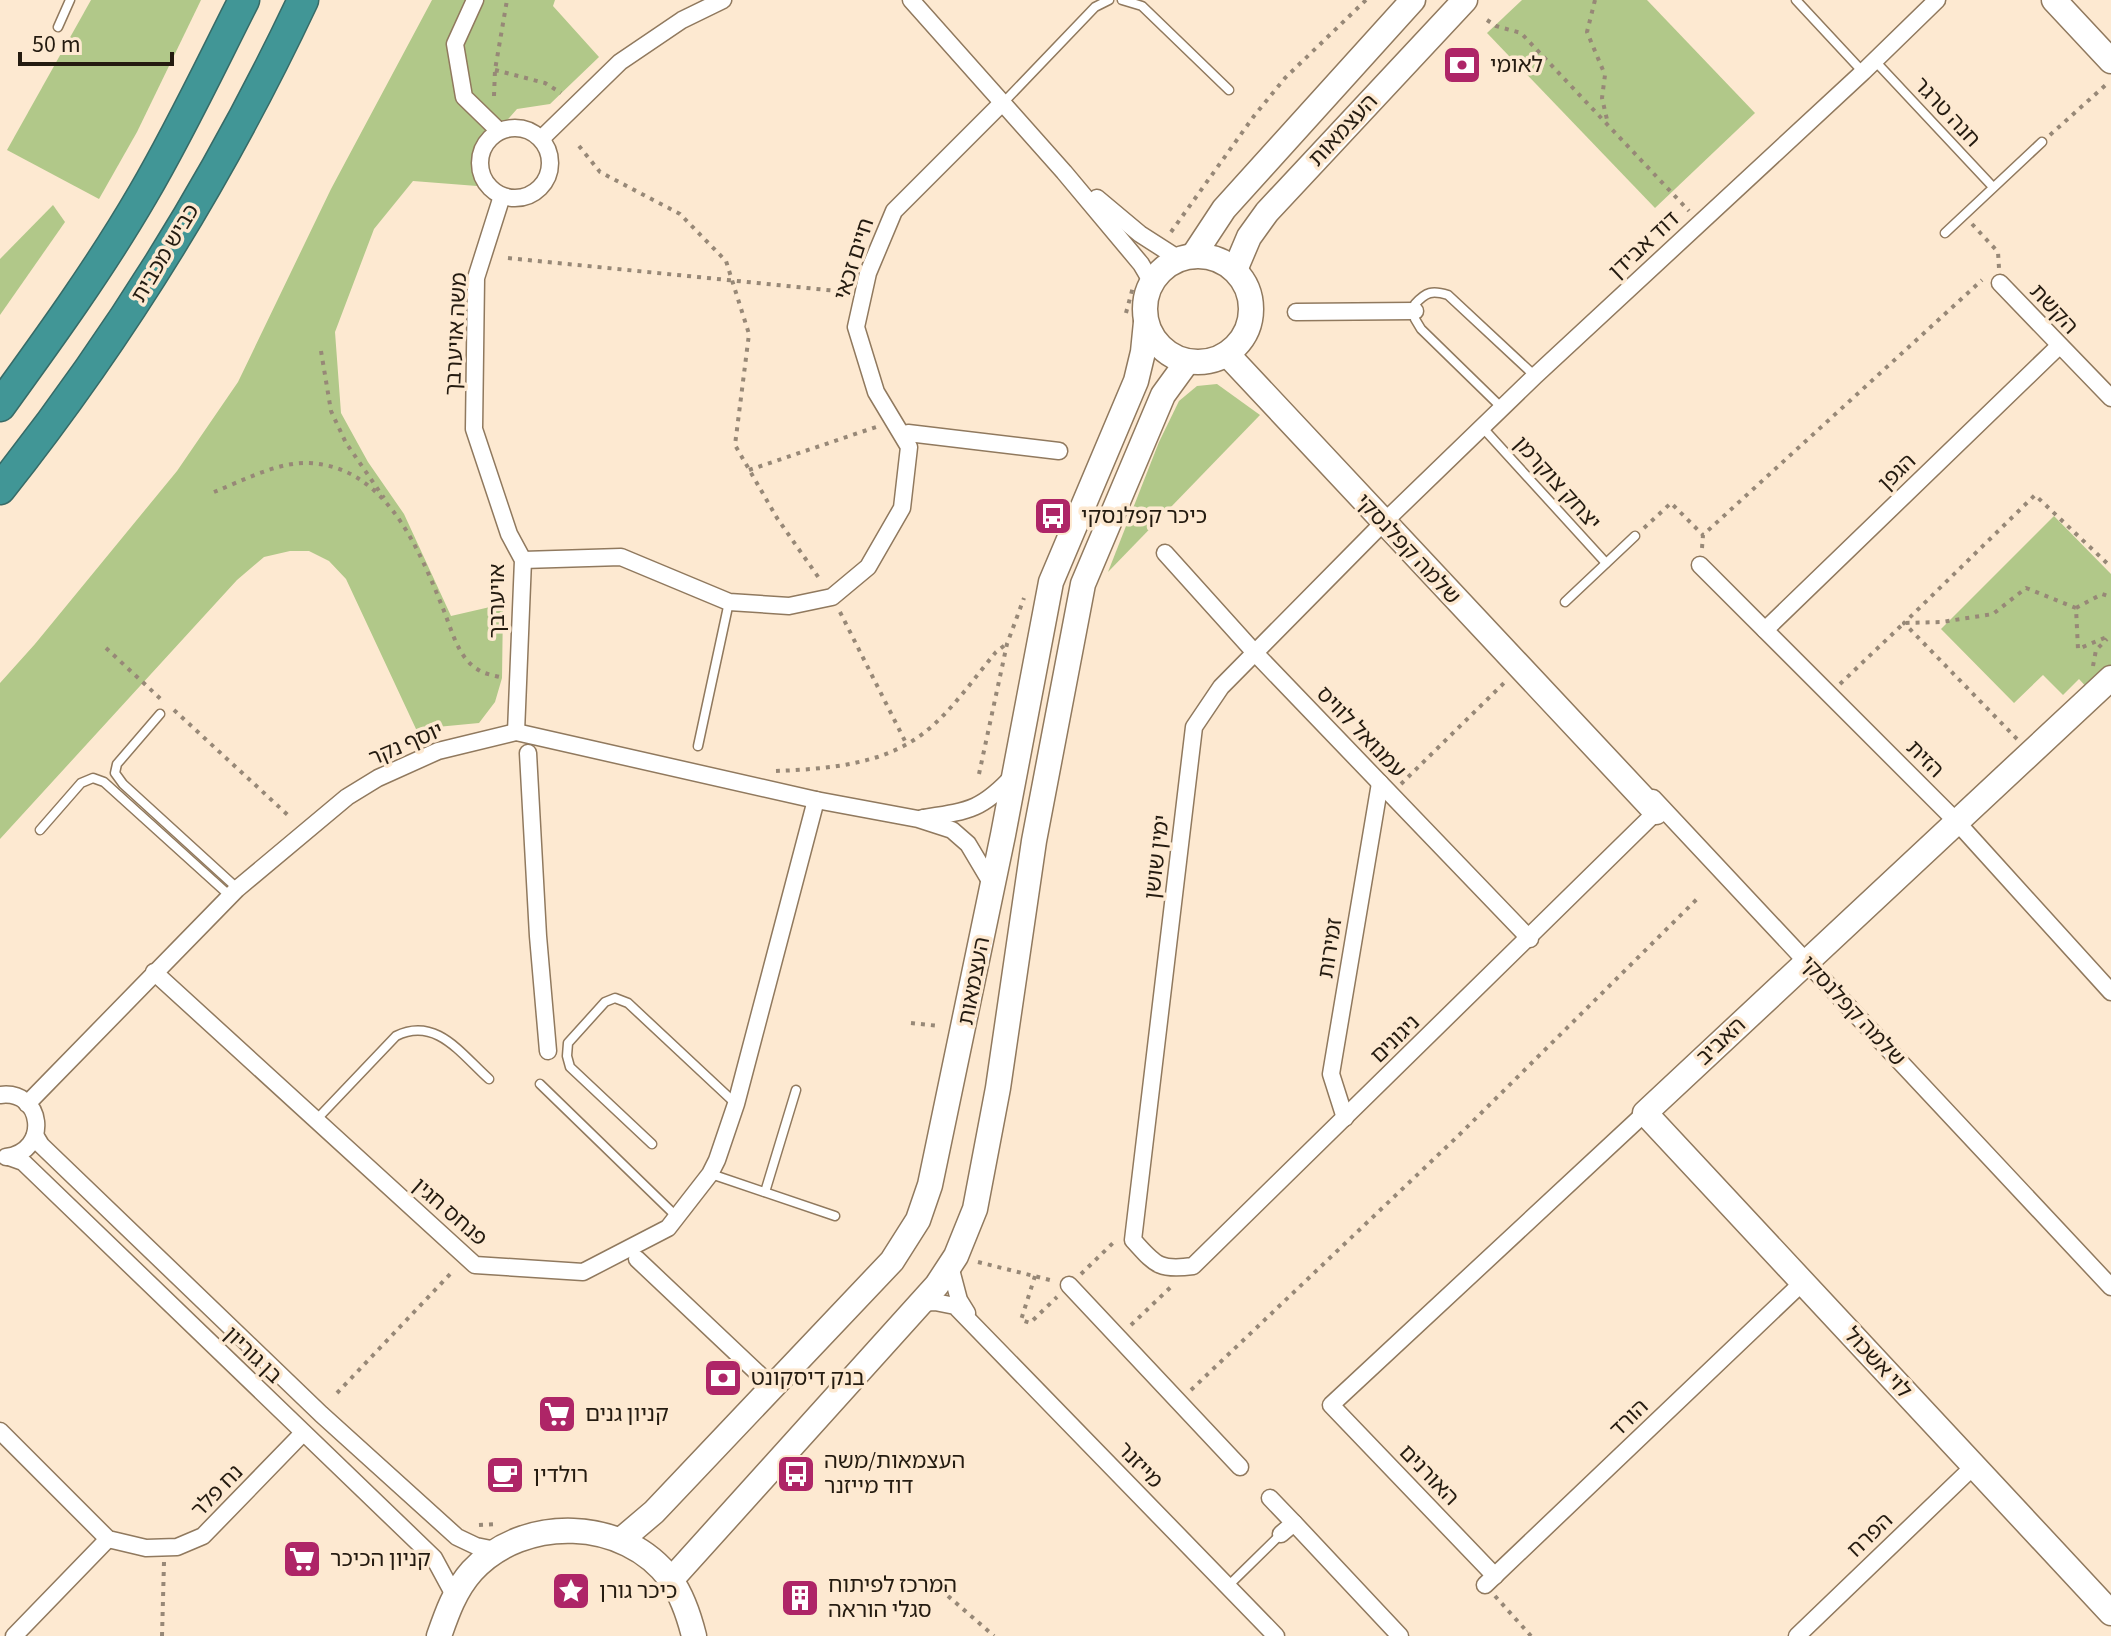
<svg xmlns="http://www.w3.org/2000/svg" width="2111" height="1636" viewBox="0 0 2111 1636" font-family="'Source Sans 3','Noto Sans Hebrew',sans-serif">
  <style>
    .green { fill: #b1c889 }
    .lines { fill: none; stroke-linecap: round; stroke-linejoin: round }
    .lane-casing { stroke: #90795e; stroke-width: 11 }
    .street-casing { stroke: #90795e; stroke-width: 19 }
    .secondary-casing { stroke: #90795e; stroke-width: 27 }
    .highway-casing { stroke: #376b67; stroke-width: 33 }
    .path { stroke: #978877; stroke-width: 4; stroke-dasharray: 4 6; stroke-linecap: butt }
    .lane { stroke: #fff; stroke-width: 8 }
    .street { stroke: #fff; stroke-width: 16 }
    .secondary { stroke: #fff; stroke-width: 24 }
    .highway { stroke: #419696; stroke-width: 30 }
    .labels { text-anchor: middle; dominant-baseline: central; stroke-width: 7; stroke-linejoin: round; paint-order: stroke }
    .poi-label { font-size: 22px; fill: #241b10; stroke: #fde9d1; text-anchor: start }
    .street-label { font-size: 22px; fill: #241b10; stroke: #fde9d1 }
  </style>
  <rect width="100%" height="100%" fill="#fde9d1"/>
  <g class="green">
    <polygon points="91,0 201,0 137,132 99,199 7,150"/>
    <polygon points="432,0 555,0 553,6 599,57 550,104 517,109 485,145 477,186 413,181 374,229 335,332 341,413 368,462 404,514 451,616 503,604 502,678 495,702 479,723 416,729 346,579 329,561 309,551 290,551 264,557 237,580 0,839 0,683 35,644 177,471 238,382 331,189"/>
    <polygon points="1522,0 1647,0 1755,113 1655,208 1487,33"/>
    <polygon points="53,205 65,222 0,315 0,259"/>
    <polygon points="1217,384 1260,415 1108,572 1159,442 1179,401 1197,386"/>
    <polygon points="2054,516 2111,574 2111,670 2090,691 2079,679 2063,695 2043,675 2014,703 1941,629"/>
  </g>
  <g class="lines">
    <defs>
      <g id="lane">
        <polyline points="1122,0 1142,6 1229,90"/>
        <polyline points="1796,0 1863,72"/>
        <polyline points="58,27 70,0"/>
        <polyline points="1875,61 1993,187"/>
        <polyline points="1003,103 1095,7 1109,0"/>
        <polyline points="1945,233 2042,142"/>
        <path d="M1502,408l-81,-79 -6,-10v-15c11,-12 17,-14 33,-9l87,81"/>
        <polyline points="1482,427 1606,563"/>
        <polyline points="1565,602 1635,536"/>
        <polyline points="160,714 117,764 115,773 123,784 237,888"/>
        <polyline points="698,746 729,602"/>
        <polyline points="40,830 81,783 93,778 104,782 230,896"/>
        <polyline points="540,1084 676,1216"/>
        <path d="M316,1120l80,-84c40,-20 65,18 93,43"/>
        <polyline points="652,1144 570,1067 567,1056 568,1043 605,1002 615,998 628,1003 735,1103"/>
        <polyline points="711,1174 835,1216"/>
        <polyline points="765,1192 796,1090"/>
        <polyline points="1228,1586 1281,1534"/>
      </g>
      <g id="street">
        <polyline points="475,0 455,44 464,97 499,131"/>
        <polyline points="911,0 1064,172 1141,264 1151,281"/>
        <circle cx="515" cy="163" r="35"/>
        <polyline points="541,139 620,62 682,20 723,0"/>
        <polyline points="502,196 476,278 474,429 509,534 523,560 516,732"/>
        <polyline points="1097,198 1140,234 1179,259"/>
        <polyline points="2000,283 2111,398"/>
        <polyline points="1296,312 1415,311"/>
        <polyline points="908,433 1059,451"/>
        <polyline points="1165,553 1256,654 1530,939"/>
        <polyline points="523,560 621,557 729,602 789,606 832,597 868,567 902,508 909,447 876,392 856,327 868,273 894,211 1002,103"/>
        <polyline points="1700,565 1956,821 2111,992"/>
        <polyline points="1765,630 2059,346"/>
        <polyline points="528,753 538,936 548,1051"/>
        <polyline points="1653,798 2111,1287"/>
        <path d="M1656,812l-463,454c-35,5 -38,-2 -60,-26l61,-513 27,-40 162,-164 152,-147 328,-304 74,-72"/>
        <path d="M923,818c46,-7 59,-8 91,-43"/>
        <polyline points="154,972 475,1265 583,1272 668,1228 710,1174 717,1160 736,1104 816,800"/>
        <path d="M0,1095c43,-6 51,56 6,62"/>
        <polyline points="27,1104 237,889 347,797 378,778 438,751 516,732 816,800 918,819 952,830 968,844 993,886"/>
        <polyline points="1345,1118 1331,1074 1380,783"/>
        <polyline points="35,1135 41,1145 321,1414 457,1537 476,1546 496,1550"/>
        <polyline points="9,1157 23,1162 434,1558 454,1595"/>
        <polyline points="637,1259 763,1378"/>
        <polyline points="950,1266 959,1300 967,1313"/>
        <polyline points="1069,1285 1240,1467"/>
        <polyline points="920,1303 935,1302 955,1306 1276,1636"/>
        <polyline points="0,1431 108,1539 146,1548 177,1547 203,1536 302,1434"/>
        <polyline points="1270,1498 1294,1523"/>
        <polyline points="1281,1534 1294,1523 1400,1636"/>
        <polyline points="1495,1576 1331,1405 1645,1113"/>
        <polyline points="1485,1585 1803,1282"/>
        <polyline points="14,1636 108,1539"/>
        <polyline points="1797,1636 1974,1466"/>
      </g>
      <g id="secondary">
        <polyline points="2054,0 2111,61"/>
        <circle cx="1198" cy="309" r="53"/>
        <polyline points="1193,256 1224,209 1413,0"/>
        <polyline points="1235,270 1249,237 1267,212 1465,0"/>
        <polyline points="1227,354 1656,812"/>
        <polyline points="2111,678 1645,1113 2111,1613"/>
        <polyline points="621,1540 654,1512 892,1261 918,1220 930,1185 1003,835 1051,582 1136,381 1143,352 1146,322"/>
        <polyline points="671,1580 937,1285 956,1256 975,1209 998,1088 1034,841 1083,584 1163,395 1187,362"/>
        <path d="M439,1636c8,-23 16,-46 33,-65 51,-56 153,-54 199,9 12,17 18,36 23,56"/>
      </g>
      <g id="highway">
        <path d="M0,406c50,-69 100,-138 143,-212 37,-63 68,-129 101,-194"/>
        <path d="M0,489c120,-151 221,-315 303,-489"/>
      </g>
    </defs>
    <use href="#lane" class="lane-casing"/>
    <use href="#street" class="street-casing"/>
    <use href="#secondary" class="secondary-casing"/>
    <use href="#highway" class="highway-casing"/>
    <g class="path">
      <polyline points="1595,0 1587,32 1605,75 1602,98 1608,124"/>
      <polyline points="1487,20 1496,26 1521,33 1689,211"/>
      <polyline points="495,70 545,83 561,93"/>
      <polyline points="494,96 495,70 507,0"/>
      <polyline points="2050,135 2109,82"/>
      <polyline points="579,146 600,172 680,214 726,261 749,334 735,445 777,518 821,581"/>
      <polyline points="1972,224 1998,252 1999,268"/>
      <polyline points="1171,232 1254,116 1285,78 1366,0"/>
      <polyline points="508,258 847,292"/>
      <polyline points="1126,313 1133,287"/>
      <polyline points="321,351 331,411 346,443 384,498"/>
      <polyline points="749,470 876,427"/>
      <path d="M214,492c28,-11 63,-30 94,-29 78,3 111,86 136,148 8,20 14,46 33,58 7,5 15,6 23,8"/>
      <polyline points="1644,528 1671,503 1703,535"/>
      <polyline points="1702,548 1703,535 1982,280"/>
      <polyline points="2076,608 2102,594 2111,597"/>
      <polyline points="840,612 906,743"/>
      <polyline points="106,648 164,702"/>
      <polyline points="2093,666 2096,650 2107,639"/>
      <polyline points="1840,684 1904,623 1942,622 1993,614 2026,588 2076,608 2078,649 2109,636"/>
      <polyline points="174,710 290,817"/>
      <polyline points="2017,739 1904,623 2035,495 2111,567"/>
      <path d="M776,771c50,-2 108,-6 149,-39 26,-20 50,-55 71,-80l9,-7"/>
      <polyline points="979,774 1007,644 1024,598"/>
      <polyline points="1401,784 1506,681"/>
      <polyline points="911,1023 939,1026"/>
      <polyline points="978,1262 1054,1281"/>
      <polyline points="1081,1274 1115,1241"/>
      <polyline points="1035,1276 1021,1320 1030,1323 1057,1297"/>
      <polyline points="1131,1325 1174,1284"/>
      <polyline points="1191,1390 1458,1136 1698,898"/>
      <polyline points="337,1393 454,1270"/>
      <polyline points="479,1525 497,1524"/>
      <polyline points="948,1596 994,1636"/>
      <polyline points="1495,1596 1531,1636"/>
      <polyline points="162,1636 164,1562"/>
    </g>
    <use href="#lane" class="lane"/>
    <use href="#street" class="street"/>
    <use href="#secondary" class="secondary"/>
    <use href="#highway" class="highway"/>
  </g>
  <defs>
    <symbol id="bank-square" viewBox="-11 -11 22 22"><rect x="-9" y="-9" width="18" height="18" rx="4" fill="#ae2567" stroke="#fde9d1"/><path d="M-6-4H6V4H-6ZM0-2.3a2.3 2.3 0 1 0 0 4.6a2.3 2.3 0 1 0 0-4.6Z" fill="#fff"/></symbol>
    <symbol id="bus-square" viewBox="-11 -11 22 22"><rect x="-9" y="-9" width="18" height="18" rx="4" fill="#ae2567" stroke="#fde9d1"/><path d="M-5-6H5V4H4V6H2V4H-2V6H-4V4H-5ZM-3.5-4V0h7V-4ZM-3.5 1.2v1.5H-2V1.2ZM2 1.2v1.5H3.5V1.2Z" fill="#fff"/></symbol>
    <symbol id="supermarket-square" viewBox="-11 -11 22 22"><rect x="-9" y="-9" width="18" height="18" rx="4" fill="#ae2567" stroke="#fde9d1"/><path d="M-6-5.5h2.5l.6 2H6L4.5 2H-2.5L-4.4-4H-6ZM-1.5 3.2a1.3 1.3 0 1 0 .1 0ZM3 3.2a1.3 1.3 0 1 0 .1 0Z" fill="#fff"/></symbol>
    <symbol id="cafe-square" viewBox="-11 -11 22 22"><rect x="-9" y="-9" width="18" height="18" rx="4" fill="#ae2567" stroke="#fde9d1"/><path d="M-5.5-4.5H6V0H3Q3 3.5 0 3.5H-2.5Q-5.5 3.5-5.5 0ZM3-3.2v2h1.7v-2ZM-6 4.5H4V6H-6Z" fill="#fff"/></symbol>
    <symbol id="sight-square" viewBox="-11 -11 22 22"><rect x="-9" y="-9" width="18" height="18" rx="4" fill="#ae2567" stroke="#fde9d1"/><path d="M0-6L1.8-2.2L6-1.7L2.9 1.2L3.7 5.4L0 3.3L-3.7 5.4L-2.9 1.2L-6-1.7L-1.8-2.2Z" fill="#fff"/></symbol>
    <symbol id="building-square" viewBox="-11 -11 22 22"><rect x="-9" y="-9" width="18" height="18" rx="4" fill="#ae2567" stroke="#fde9d1"/><path d="M-4-6H4V6H1V3H-1V6H-4ZM-2.5-4.3h1.7v1.8h-1.7ZM.8-4.3h1.7v1.8H.8ZM-2.5-1h1.7V.8h-1.7ZM.8-1h1.7V.8H.8Z" fill="#fff"/></symbol>
  </defs>
  <g fill-rule="evenodd">
    <use href="#bank-square" x="1440" y="43" width="44" height="44"/>
    <use href="#bus-square" x="1031" y="494" width="44" height="44"/>
    <use href="#bank-square" x="701" y="1356" width="44" height="44"/>
    <use href="#supermarket-square" x="535" y="1392" width="44" height="44"/>
    <use href="#bus-square" x="774" y="1452" width="44" height="44"/>
    <use href="#cafe-square" x="483" y="1453" width="44" height="44"/>
    <use href="#supermarket-square" x="280" y="1537" width="44" height="44"/>
    <use href="#sight-square" x="549" y="1569" width="44" height="44"/>
    <use href="#building-square" x="778" y="1576" width="44" height="44"/>
  </g>
  <g class="labels">
    <g class="poi-label">
      <text x="1490" y="65">לאומי</text>
      <text x="1081" y="516">כיכר קפלנסקי</text>
      <text x="751" y="1378">בנק דיסקונט</text>
      <text x="585" y="1414">קניון גנים</text>
      <text x="824" y="1461">העצמאות/משה<tspan x="824" dy="25">דוד מייזנר</tspan></text>
      <text x="533" y="1475">רולדין</text>
      <text x="330" y="1559">קניון הכיכר</text>
      <text x="828" y="1585">המרכז לפיתוח<tspan x="828" dy="25">סגלי הוראה</tspan></text>
      <text x="599" y="1591">כיכר גורן</text>
    </g>
    <g class="street-label">
      <text transform="translate(1947 112) rotate(47)">חנה טרגר</text>
      <text transform="translate(1343 130) rotate(-47)">העצמאות</text>
      <text transform="translate(1644 245) rotate(-43)">דוד אבידן</text>
      <text transform="translate(165 253) rotate(-59)">כביש מכבית</text>
      <text transform="translate(854 259) rotate(-72)">חיים זכאי</text>
      <text transform="translate(2054 309) rotate(47)">הקשת</text>
      <text transform="translate(456 334) rotate(-87)">משה אויערבך</text>
      <text transform="translate(1897 472) rotate(-44)">הגפן</text>
      <text transform="translate(1557 483) rotate(48)">יצחק צוקרמן</text>
      <text transform="translate(1408 549) rotate(47)">שלמה קפלנסקי</text>
      <text transform="translate(497 601) rotate(-90)">אויערבך</text>
      <text transform="translate(1361 732) rotate(46)">עמנואל לוויס</text>
      <text transform="translate(406 744) rotate(-23)">יוסף נקר</text>
      <text transform="translate(1925 759) rotate(45)">הזית</text>
      <text transform="translate(1157 857) rotate(-83)">ימין שושן</text>
      <text transform="translate(1330 948) rotate(-81)">זמירות</text>
      <text transform="translate(974 981) rotate(-79)">העצמאות</text>
      <text transform="translate(1853 1011) rotate(47)">שלמה קפלנסקי</text>
      <text transform="translate(1395 1039) rotate(-44)">ניגונים</text>
      <text transform="translate(1721 1041) rotate(-43)">האביב</text>
      <text transform="translate(450 1212) rotate(41)">פנחס חגין</text>
      <text transform="translate(253 1355) rotate(44)">בן גוריון</text>
      <text transform="translate(1878 1363) rotate(47)">לוי אשכול</text>
      <text transform="translate(1629 1418) rotate(-44)">הורד</text>
      <text transform="translate(1140 1465) rotate(46)">מייזנר</text>
      <text transform="translate(1429 1475) rotate(46)">האורנים</text>
      <text transform="translate(217 1491) rotate(-46)">נח פלר</text>
      <text transform="translate(1870 1535) rotate(-44)">הפרח</text>
    </g>
  </g>
  <path d="M20 52v12h152v-12" fill="none" stroke="#241b10" stroke-width="4"/>
  <text x="32" y="52" font-size="24" fill="#241b10" stroke="#fde9d1" stroke-width="6" paint-order="stroke">50 m</text>
</svg>
